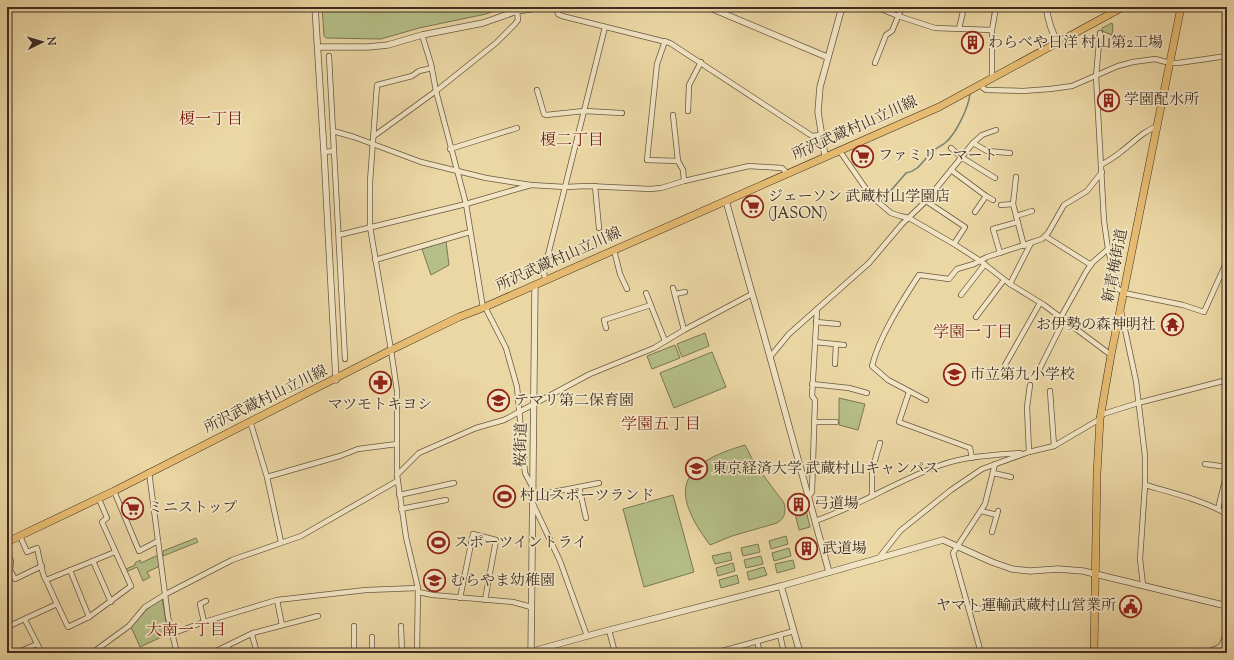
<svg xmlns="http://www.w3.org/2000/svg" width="1234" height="660" viewBox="0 0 1234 660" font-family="'Sorts Mill Goudy','Noto Serif JP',serif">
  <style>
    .green { fill: #b5bf87; stroke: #7a7655 }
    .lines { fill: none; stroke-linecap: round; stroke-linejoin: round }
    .stream { stroke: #758270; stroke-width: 1.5 }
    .minor-casing { stroke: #695843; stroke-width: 6 }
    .tertiary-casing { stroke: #695843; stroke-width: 7 }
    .primary-casing { stroke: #3e2d23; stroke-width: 8 }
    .minor { stroke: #f2e5c4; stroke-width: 4.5 }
    .tertiary { stroke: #f2e5c4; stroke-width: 5.5 }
    .primary { stroke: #e6bc72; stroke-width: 7 }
    .labels { text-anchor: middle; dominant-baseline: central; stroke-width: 3.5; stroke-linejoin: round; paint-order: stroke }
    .poi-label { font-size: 15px; fill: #3e2d23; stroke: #f2e5c4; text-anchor: start }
    .street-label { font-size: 15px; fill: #3e2d23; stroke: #f2e5c4 }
    .neighbourhood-label { font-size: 16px; fill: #7a1f14; stroke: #f2e5c4 }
  </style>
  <rect width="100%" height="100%" fill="#ebd7a4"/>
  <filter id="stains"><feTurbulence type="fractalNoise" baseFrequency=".005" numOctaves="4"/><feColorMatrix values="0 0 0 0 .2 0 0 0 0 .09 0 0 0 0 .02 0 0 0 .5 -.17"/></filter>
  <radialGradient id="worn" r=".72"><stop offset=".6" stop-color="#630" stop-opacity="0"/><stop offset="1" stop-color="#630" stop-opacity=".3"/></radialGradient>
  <g class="green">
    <polygon points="322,7 511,7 500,11 499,9 486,14 419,28 381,39 326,38 324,36"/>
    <polygon points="1112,23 1113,26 1112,35 1102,31 1102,28"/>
    <polygon points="446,241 449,265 431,275 422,249"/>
    <polygon points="705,333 709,346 682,357 677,344"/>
    <polygon points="675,345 680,358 652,369 647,356"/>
    <polygon points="712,352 726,387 674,408 660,373"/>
    <polygon points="839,398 865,404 858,430 839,425"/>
    <path d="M745,445l10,19 29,39c2,9 1,15 -7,20l-45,13 -22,9c-42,-56 -30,-81 35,-100z"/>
    <polygon points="673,495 694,572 644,587 623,509"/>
    <polygon points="805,506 810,527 799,530 794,509"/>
    <polygon points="786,536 788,544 771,549 769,541"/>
    <polygon points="196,538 198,542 163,556 163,551"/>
    <polygon points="758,544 760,552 743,556 741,548"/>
    <polygon points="789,548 791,556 774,561 772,553"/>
    <polygon points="730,552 732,560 715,564 712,556"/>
    <polygon points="158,555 160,566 147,572 150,577 143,581 137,567 126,572 124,570 135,565 135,563 140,560 141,563"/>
    <polygon points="761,556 763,564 746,568 744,560"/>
    <polygon points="793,560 795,568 777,573 775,564"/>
    <polygon points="733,563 735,571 718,576 716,568"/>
    <polygon points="764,567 767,575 749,580 747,572"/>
    <polygon points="737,575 739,583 721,588 719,580"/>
    <polygon points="162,597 168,634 140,647 131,627 145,611"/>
  </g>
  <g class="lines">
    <g class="stream">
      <polyline points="991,25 993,7"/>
      <path d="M881,202l25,-29c13,-2 17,-13 26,-21 4,-4 9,-6 13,-9 11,-9 24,-36 25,-50"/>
    </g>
    <defs>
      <g id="minor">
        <polyline points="556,7 558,14 562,16 670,43 809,134 812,136 820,135"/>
        <polyline points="876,7 898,16 935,28 992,30"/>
        <polyline points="1107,7 1110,13"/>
        <polyline points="959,29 964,7"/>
        <polyline points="1100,33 1096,76 1104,221 1108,249 1117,288 1124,293 1183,305 1204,312 1227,261"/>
        <polyline points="422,35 431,64 436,91 466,204 483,308"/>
        <polyline points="665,41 657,64 647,160 678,161 683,170 684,181"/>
        <polyline points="875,63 886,35 892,31 902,7"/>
        <polyline points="992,78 992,30 996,7"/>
        <polyline points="981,84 983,88 986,90 1023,91 1050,89 1072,86 1118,66 1133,62 1155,59 1170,63 1178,63 1227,56"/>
        <polyline points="537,90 544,114 546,115 584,111 622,113"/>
        <polyline points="688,111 689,85 701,62"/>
        <polyline points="673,115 678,161"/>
        <polyline points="333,131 354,137 421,162 486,178 531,185 565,187 587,186 650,189 661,188 684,181 749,166 782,168 787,173"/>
        <polyline points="374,136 436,91 496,43 515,24 518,20 517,11"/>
        <polyline points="973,143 987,151 1010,153"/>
        <polyline points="951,148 961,157 995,178"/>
        <polyline points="450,149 517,128"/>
        <polyline points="839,150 871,196 891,213 900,216 909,218 954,244 979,260 1010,284 1044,305 1111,355"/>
        <polyline points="334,151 345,359"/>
        <polyline points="324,152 334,151 329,56"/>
        <path d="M1101,165c7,-4 15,-9 21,-14 12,-9 21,-20 36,-25"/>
        <polyline points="951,170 986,196 975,212"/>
        <polyline points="1016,177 1013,204 1024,246"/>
        <polyline points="595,186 599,228"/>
        <polyline points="986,196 993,200"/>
        <polyline points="926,201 965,227 954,244"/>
        <polyline points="1001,205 1013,204"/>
        <polyline points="1016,216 1032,211"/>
        <polyline points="339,235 466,204 531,185"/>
        <polyline points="1045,236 1091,265"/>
        <polyline points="614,250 620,274 627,289"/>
        <polyline points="1000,253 993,229 1018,222"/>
        <polyline points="375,260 470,232"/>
        <polyline points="546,280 544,274 546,263 605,27"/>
        <polyline points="1010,284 1031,243"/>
        <polyline points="673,288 684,330"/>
        <polyline points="646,293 665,341"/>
        <polyline points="675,294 685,292"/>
        <polyline points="961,295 985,264"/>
        <polyline points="485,307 506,348 517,387 525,473 533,488"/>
        <polyline points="1121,311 1136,381 1145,456 1145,485 1140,559 1143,585"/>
        <polyline points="976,317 1004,280"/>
        <polyline points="1061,317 1086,272 1092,263 1108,249"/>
        <polyline points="816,322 838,324"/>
        <polyline points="606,328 604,320 651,305"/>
        <polyline points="815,342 844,345"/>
        <polyline points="770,357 789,334 869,263 902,224 926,201 973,143 982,135 996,130"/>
        <polyline points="835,364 836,344"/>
        <polyline points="1005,365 1040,303"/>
        <polyline points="1040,368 1064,320"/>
        <polyline points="812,384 849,388 867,393"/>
        <polyline points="1050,391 1054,446"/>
        <polyline points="909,392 899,422 970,448 972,458"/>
        <path d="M926,400l-38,-20 -16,-14c7,-29 30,-65 47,-91l30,4 8,-10 17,-5 13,-7 55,-18 6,-6 16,-28 23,-14 15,-19"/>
        <polyline points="1100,415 1138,403 1227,380"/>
        <polyline points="250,421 267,477 281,542"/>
        <polyline points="815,422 836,422"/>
        <polyline points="1029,452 1027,407 1030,385"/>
        <polyline points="1205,464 1227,467"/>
        <polyline points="149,472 168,617 177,653"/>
        <polyline points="993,473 1011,477"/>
        <polyline points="397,475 419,453 476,428 504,420 590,374 654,348 684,330 752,294"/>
        <polyline points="267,477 340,456 358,449 397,444"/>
        <path d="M1145,485c28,8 57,15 82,29"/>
        <polyline points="579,487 586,518"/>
        <polyline points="114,491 139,551 158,541"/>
        <polyline points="399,495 454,483"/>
        <polyline points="533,496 599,483"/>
        <polyline points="809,496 812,492 815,400 812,396 817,309"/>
        <polyline points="872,496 872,470 880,443"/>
        <polyline points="533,504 560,561 587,636"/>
        <polyline points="401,509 446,500"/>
        <polyline points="1218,509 1227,472"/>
        <polyline points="981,511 997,515"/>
        <path d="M815,521c44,-15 83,-41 126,-56 25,-9 53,-10 79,-12"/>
        <polyline points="992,532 998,511"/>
        <path d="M20,536l7,16 10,-4c2,7 5,28 9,32"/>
        <polyline points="7,551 11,561 10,570 15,579 42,566"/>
        <polyline points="878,559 900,531 951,490 982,469 1029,452 1054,446 1100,419"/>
        <polyline points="93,561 111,602"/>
        <polyline points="70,570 89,617"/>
        <polyline points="418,592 433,595 513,602 531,607"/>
        <polyline points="460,598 473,534 496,540 485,600"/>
        <polyline points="277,600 282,625"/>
        <polyline points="57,604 46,580 115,552"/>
        <polyline points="969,609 1018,607"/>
        <polyline points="25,620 42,653"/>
        <polyline points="204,622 200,604 206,601"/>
        <polyline points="401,626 402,653"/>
        <polyline points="7,627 57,604 68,627 89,617 131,586 102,522 107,518 99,499"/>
        <polyline points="609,630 615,653"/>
        <polyline points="171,634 204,622 277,600 366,590 418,588"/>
        <polyline points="252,635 257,653"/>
        <polyline points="780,635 784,653"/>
        <polyline points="372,637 372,653"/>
        <polyline points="757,641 760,653"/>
        <polyline points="227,646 230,653"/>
        <polyline points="16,653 37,644"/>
        <polyline points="92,653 129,626 145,607 166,594 232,560 301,536 397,481"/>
        <polyline points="212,653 253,633 318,616"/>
        <polyline points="354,653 354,626"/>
        <polyline points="417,653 418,588 406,537 397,475 397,391 391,350 370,227 370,182 377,85 412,76 419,71 432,68"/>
        <polyline points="715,653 794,631"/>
        <polyline points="981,653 953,553 985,504 995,464"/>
        <path d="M1203,653c19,-6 19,-4 24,-24"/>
      </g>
      <g id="tertiary">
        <polyline points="315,7 324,152 336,380"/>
        <polyline points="708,7 827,57"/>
        <path d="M1046,7c2,12 5,25 12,35"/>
        <polyline points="318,47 368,47 388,45 422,35 483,23 517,11 543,7"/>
        <polyline points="825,156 818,112 820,87 842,7"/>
        <polyline points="726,201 770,357 829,572"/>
        <polyline points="781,586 800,653"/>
        <polyline points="526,653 598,633 781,586 943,540 992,562 1012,569 1030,571 1058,569 1083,571 1227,606"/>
        <polyline points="531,653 535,285"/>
      </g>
      <g id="primary">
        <polyline points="7,542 114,491 391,350 459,317 485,307 939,107 1123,7"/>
        <polyline points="1094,653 1097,474 1100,419 1111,355 1181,7"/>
      </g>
    </defs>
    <use href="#minor" class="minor-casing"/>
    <use href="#tertiary" class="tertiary-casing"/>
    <use href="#primary" class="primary-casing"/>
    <use href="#minor" class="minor"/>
    <use href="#tertiary" class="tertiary"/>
    <use href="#primary" class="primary"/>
  </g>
  <defs>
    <symbol id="building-ring" viewBox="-11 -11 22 22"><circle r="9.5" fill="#f2e5c4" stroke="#8f2418" stroke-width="1.5"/><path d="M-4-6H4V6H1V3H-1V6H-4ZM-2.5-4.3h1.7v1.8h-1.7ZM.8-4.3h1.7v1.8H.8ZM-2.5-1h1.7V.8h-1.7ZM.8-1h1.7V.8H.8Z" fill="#8f2418"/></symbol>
    <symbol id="supermarket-ring" viewBox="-11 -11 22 22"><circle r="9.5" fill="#f2e5c4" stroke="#8f2418" stroke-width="1.5"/><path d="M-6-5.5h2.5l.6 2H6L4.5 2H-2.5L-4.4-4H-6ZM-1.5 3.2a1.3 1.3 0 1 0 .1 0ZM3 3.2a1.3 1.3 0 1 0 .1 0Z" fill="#8f2418"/></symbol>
    <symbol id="temple-ring" viewBox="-11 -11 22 22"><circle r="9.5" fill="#f2e5c4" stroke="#8f2418" stroke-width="1.5"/><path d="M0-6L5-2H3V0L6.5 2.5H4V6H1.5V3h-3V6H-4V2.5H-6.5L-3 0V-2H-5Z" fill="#8f2418"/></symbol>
    <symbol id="school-ring" viewBox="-11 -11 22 22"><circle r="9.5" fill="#f2e5c4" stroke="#8f2418" stroke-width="1.5"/><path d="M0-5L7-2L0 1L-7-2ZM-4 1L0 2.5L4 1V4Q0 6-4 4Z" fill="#8f2418"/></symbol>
    <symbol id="pharmacy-ring" viewBox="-11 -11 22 22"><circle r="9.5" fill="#f2e5c4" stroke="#8f2418" stroke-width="1.5"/><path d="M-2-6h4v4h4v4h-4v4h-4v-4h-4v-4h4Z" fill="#8f2418"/></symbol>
    <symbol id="university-ring" viewBox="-11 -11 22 22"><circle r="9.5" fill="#f2e5c4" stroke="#8f2418" stroke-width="1.5"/><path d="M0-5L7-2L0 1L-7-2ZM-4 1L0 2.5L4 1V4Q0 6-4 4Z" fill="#8f2418"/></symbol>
    <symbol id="stadium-ring" viewBox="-11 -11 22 22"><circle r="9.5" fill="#f2e5c4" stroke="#8f2418" stroke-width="1.5"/><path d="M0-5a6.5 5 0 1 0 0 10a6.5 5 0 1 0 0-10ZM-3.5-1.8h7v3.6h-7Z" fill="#8f2418"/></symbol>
    <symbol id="civic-ring" viewBox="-11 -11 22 22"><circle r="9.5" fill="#f2e5c4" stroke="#8f2418" stroke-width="1.5"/><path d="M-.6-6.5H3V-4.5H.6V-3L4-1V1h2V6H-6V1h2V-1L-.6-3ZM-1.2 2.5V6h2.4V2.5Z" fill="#8f2418"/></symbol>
  </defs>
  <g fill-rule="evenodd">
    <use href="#building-ring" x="960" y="30" width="25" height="25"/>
    <use href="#building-ring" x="1096" y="88" width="25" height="25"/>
    <use href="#supermarket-ring" x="850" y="144" width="25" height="25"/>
    <use href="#supermarket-ring" x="740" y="194" width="25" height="25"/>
    <use href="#temple-ring" x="1160" y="312" width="25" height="25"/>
    <use href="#school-ring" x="942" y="362" width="25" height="25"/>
    <use href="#pharmacy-ring" x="368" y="370" width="25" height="25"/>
    <use href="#school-ring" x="486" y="388" width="25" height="25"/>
    <use href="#university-ring" x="684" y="456" width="25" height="25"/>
    <use href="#stadium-ring" x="492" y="484" width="25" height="25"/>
    <use href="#building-ring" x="786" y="492" width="25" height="25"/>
    <use href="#supermarket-ring" x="120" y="496" width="25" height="25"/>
    <use href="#stadium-ring" x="426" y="530" width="25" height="25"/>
    <use href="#building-ring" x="794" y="536" width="25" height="25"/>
    <use href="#school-ring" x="422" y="568" width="25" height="25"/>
    <use href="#civic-ring" x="1118" y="594" width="25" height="25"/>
  </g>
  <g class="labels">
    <g class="poi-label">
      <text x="988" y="43">わらべや日洋 村山第2工場</text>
      <text x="1124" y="100">学園配水所</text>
      <text x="878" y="156">ファミリーマート</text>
      <text x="768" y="197">ジェーソン 武蔵村山学園店<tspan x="768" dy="17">(JASON)</tspan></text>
      <text x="1156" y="325" text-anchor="end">お伊勢の森神明社</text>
      <text x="970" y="375">市立第九小学校</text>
      <text x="514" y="401">テマリ第二保育園</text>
      <text x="380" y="405" text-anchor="middle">マツモトキヨシ</text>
      <text x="712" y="469">東京経済大学 武蔵村山キャンパス</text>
      <text x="520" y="496">村山スポーツランド</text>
      <text x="814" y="504">弓道場</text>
      <text x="148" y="508">ミニストップ</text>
      <text x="454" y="543">スポーツイントライ</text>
      <text x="822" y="549">武道場</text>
      <text x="450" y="581">むらやま幼稚園</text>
      <text x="1116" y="606" text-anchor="end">ヤマト運輸武蔵村山営業所</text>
    </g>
    <g class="street-label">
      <text transform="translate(855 129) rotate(-24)">所沢武蔵村山立川線</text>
      <text transform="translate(559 260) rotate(-24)">所沢武蔵村山立川線</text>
      <text transform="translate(1116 266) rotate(-79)">新青梅街道</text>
      <text transform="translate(266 400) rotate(-26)">所沢武蔵村山立川線</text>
      <text transform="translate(522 445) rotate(-89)">桜街道</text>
    </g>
    <g class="neighbourhood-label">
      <text x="211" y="120">榎一丁目</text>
      <text x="572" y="141">榎二丁目</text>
      <text x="973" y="333">学園一丁目</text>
      <text x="661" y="425">学園五丁目</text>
      <text x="186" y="631">大南一丁目</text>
    </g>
  </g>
  <rect width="1234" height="660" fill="none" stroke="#ebd7a4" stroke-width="24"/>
  <rect x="8" y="8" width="1218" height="644" fill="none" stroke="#3e2d23" stroke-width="2"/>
  <rect x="12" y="12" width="1210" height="636" fill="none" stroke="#3e2d23"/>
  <g transform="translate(42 42) rotate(85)" stroke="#f2e5c4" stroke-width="3" paint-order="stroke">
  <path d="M0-3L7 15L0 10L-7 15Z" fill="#3e2d23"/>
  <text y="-6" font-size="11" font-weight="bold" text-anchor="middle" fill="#3e2d23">N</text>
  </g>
  <rect width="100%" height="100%" filter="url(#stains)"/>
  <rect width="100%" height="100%" fill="url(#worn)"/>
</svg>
